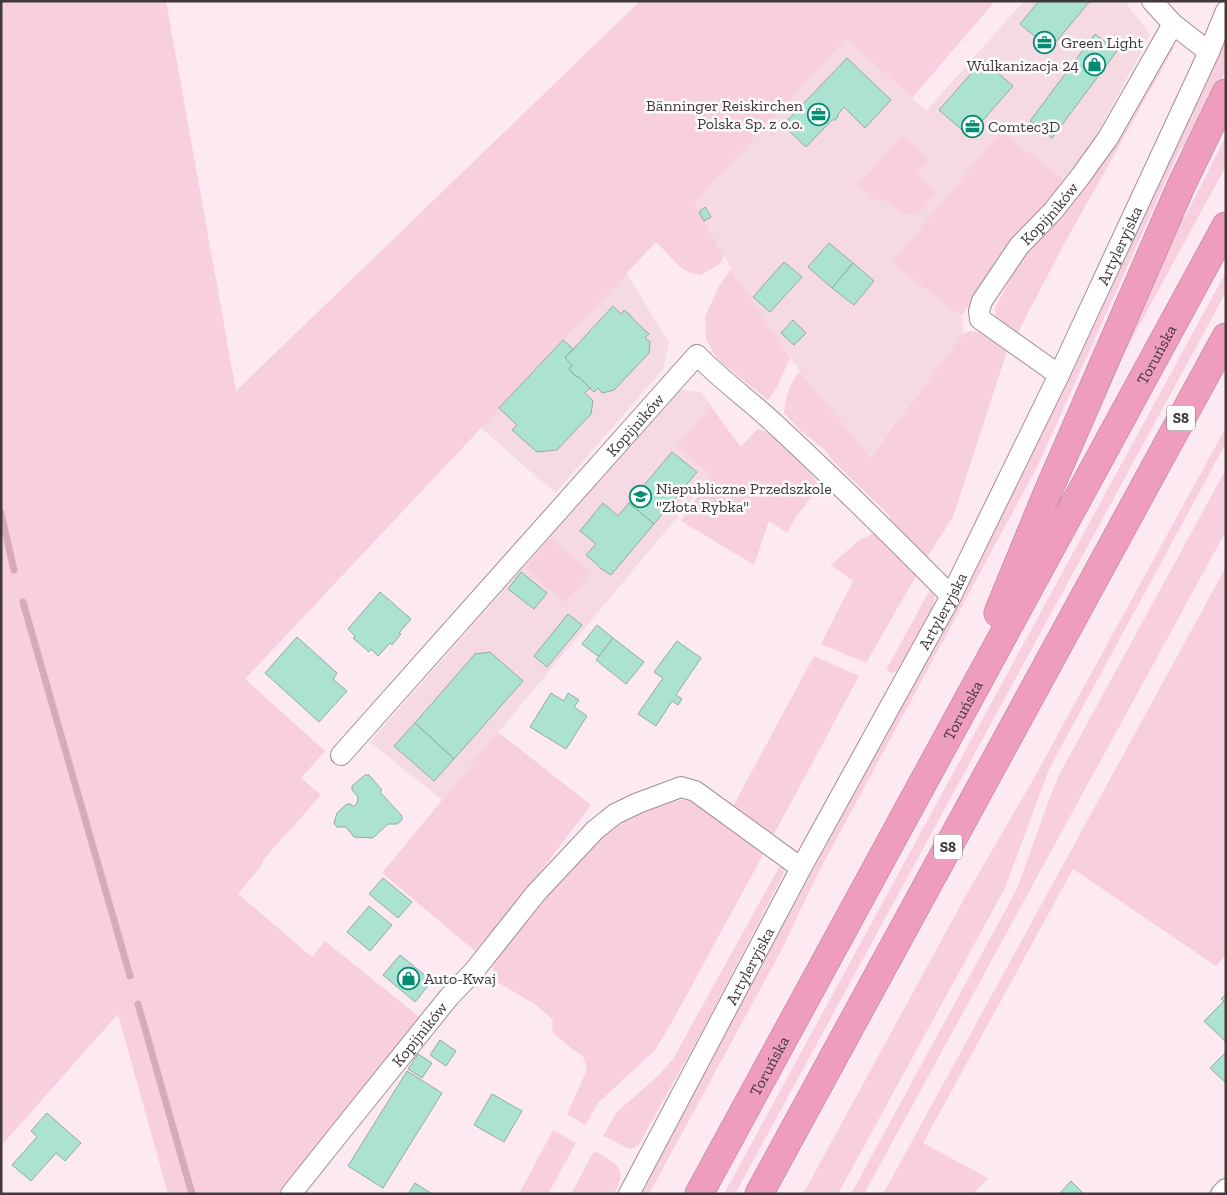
<svg xmlns="http://www.w3.org/2000/svg" width="1227" height="1195" viewBox="0 0 1227 1195" font-family="'Zilla Slab',serif">
  <style>
    .built { fill: #f5dae4 }
    .green { fill: #f8cfdf }
    .lines { fill: none; stroke-linecap: round; stroke-linejoin: round }
    .stream { stroke: #d8a9bb; stroke-width: 7 }
    .building { fill: #abe2d1; stroke: #95a9a2 }
    .minor-casing { stroke: #a18f96; stroke-width: 22 }
    .motorway-casing { stroke: #b17a91; stroke-width: 29 }
    .minor { stroke: #fff; stroke-width: 20 }
    .motorway { stroke: #ee9dbf; stroke-width: 28 }
    .labels { text-anchor: middle; dominant-baseline: central; stroke-width: 5; stroke-linejoin: round; paint-order: stroke }
    .shield { fill: #fdfdfd; stroke: #797375; stroke-width: 1 }
    .shield-label { font-size: 15px; font-weight: bold; fill: #40383b }
    .poi-label { font-size: 16px; fill: #40383b; stroke: #fdfdfd; text-anchor: start }
    .street-label { font-size: 16px; fill: #40383b; stroke: #fdfdfd }
  </style>
  <rect width="100%" height="100%" fill="#fde9f1"/>
  <g class="built">
    <polygon points="1024,1 1125,1 1150,35 1089,149 1064,181 892,263 961,316 964,335 869,457 790,358 748,296 693,203 846,39 926,111"/>
    <polygon points="626,273 669,342 663,369 555,493 480,427"/>
    <polygon points="680,390 701,392 738,444 442,800 370,742"/>
  </g>
  <g class="green">
    <polygon points="1,1 166,1 236,391 640,1 995,1 912,98 846,39 694,203 724,256 719,265 700,275 690,273 680,267 656,242 245,679 325,751 301,778 321,795 263,860 261,866 238,894 312,957 325,941 423,1020 364,1087 280,1194 168,1194 118,1014 1,1146"/>
    <polygon points="1226,35 1226,70 1188,149 1181,147 1038,465 817,875 782,949 649,1194 637,1194 967,586 1003,514 1177,131"/>
    <polygon points="1175,46 1063,246 1017,334 996,318 995,308 1026,249 1041,234 1058,222 1169,48"/>
    <polygon points="1001,131 1064,181 961,316 892,263"/>
    <polygon points="902,135 929,159 916,174 936,193 920,212 904,215 885,199 880,203 858,184"/>
    <polygon points="1226,136 1226,166 1110,379 1178,217 1184,219"/>
    <polygon points="731,269 790,358 777,387 768,400 717,359 706,339 705,317 718,288"/>
    <polygon points="1226,272 1226,292 735,1194 724,1194"/>
    <path d="M969,331l17,2 21,18 -54,166 -27,42 -36,-37 1,-5 -58,-56 -9,-12 -23,-18 -17,-18c2,-16 5,-30 16,-42l70,86 93,-122z"/>
    <path d="M710,406l31,41 16,-18c25,5 51,35 62,58l-23,30 -9,16 -18,-12 -15,44 -73,-44 30,-45 -34,-30z"/>
    <polygon points="1226,427 1226,443 1049,769 1005,888 838,1194 803,1194 965,897 1034,778"/>
    <polygon points="1226,469 1226,531 864,1194 851,1194 1017,889 1050,797 1059,775"/>
    <polygon points="872,534 879,536 917,574 866,663 821,644 853,581 831,565 858,541"/>
    <polygon points="550,538 591,573 565,603 524,568"/>
    <polygon points="1226,567 1226,955 1216,966 1073,869 923,1143 988,1178 973,1194 883,1194"/>
    <polygon points="931,588 935,598 933,606 897,671 892,673 886,670"/>
    <polygon points="814,656 859,676 772,838 732,808"/>
    <polygon points="498,732 591,805 519,900 475,951 382,873"/>
    <polygon points="691,799 765,851 672,1022 655,1050 599,1102 585,1125 567,1114 587,1070 583,1056 572,1049 552,1032 553,1020 536,1005 494,980 493,967 500,952 518,927 596,842 638,811 663,802"/>
    <polygon points="782,862 784,867 783,875 700,1035 638,1146 630,1149 603,1136 617,1112 659,1075 673,1059"/>
    <polygon points="553,1130 576,1143 548,1194 519,1194"/>
    <path d="M594,1151c22,12 35,17 20,43h-43z"/>
  </g>
  <g class="lines">
    <g class="stream">
      <polyline points="1,513 14,570"/>
      <polyline points="23,602 130,976"/>
      <polyline points="138,1004 192,1194"/>
    </g>
  </g>
  <g class="building">
    <polygon points="1039,1 1090,1 1050,49 1020,24"/>
    <polygon points="1095,34 1117,51 1052,138 1030,121"/>
    <polygon points="847,58 891,100 865,128 844,107 838,114 838,117 835,120 832,120 806,147 783,125"/>
    <polygon points="983,60 1013,86 969,136 939,110"/>
    <polygon points="705,207 711,217 704,221 699,212"/>
    <polygon points="829,243 853,263 832,288 808,267"/>
    <polygon points="784,262 802,277 770,312 753,297"/>
    <polygon points="853,263 874,281 854,305 832,288"/>
    <polygon points="613,306 621,314 624,310 630,315 635,321 649,334 645,338 650,342 649,353 614,390 602,393 598,388 594,392 580,378 574,375 569,369 572,365 565,358"/>
    <polygon points="793,320 806,333 794,345 781,333"/>
    <polygon points="563,340 573,349 565,358 572,365 569,369 574,375 580,378 590,388 585,393 593,401 591,414 557,450 537,452 512,430 517,425 499,408"/>
    <polygon points="672,452 697,472 654,524 629,503"/>
    <polygon points="603,503 618,516 629,503 654,524 611,575 600,568 600,567 586,555 596,544 580,531"/>
    <polygon points="521,572 547,593 534,609 508,589"/>
    <polygon points="380,592 411,619 399,633 401,634 392,645 390,643 378,656 371,649 369,652 353,638 355,636 348,629"/>
    <polygon points="568,614 582,625 547,667 534,656"/>
    <polygon points="597,625 613,638 599,657 582,644"/>
    <polygon points="297,637 337,673 333,679 347,691 319,722 265,673"/>
    <polygon points="613,638 644,662 626,684 596,660"/>
    <polygon points="677,641 701,658 676,695 682,699 678,705 672,701 656,726 638,714 663,678 654,672"/>
    <polygon points="490,652 523,681 454,759 415,723 475,654"/>
    <polygon points="551,693 564,701 568,693 579,700 574,707 587,716 566,749 530,727"/>
    <polygon points="415,723 454,759 434,781 394,746"/>
    <polygon points="365,775 369,775 382,790 380,792 402,816 402,820 397,824 388,824 373,838 354,837 346,827 337,827 334,823 337,813 347,804 351,804 353,807 357,803 358,797 352,790 352,786"/>
    <polygon points="383,878 412,902 398,918 369,894"/>
    <polygon points="369,906 392,925 370,951 347,932"/>
    <polygon points="400,955 432,981 415,1002 383,975"/>
    <polygon points="1226,994 1226,1042 1204,1021 1224,1001 1221,999"/>
    <polygon points="440,1040 456,1051 446,1066 430,1055"/>
    <polygon points="1226,1052 1226,1083 1210,1068"/>
    <polygon points="418,1054 432,1063 422,1078 408,1069"/>
    <polygon points="407,1071 442,1093 383,1188 348,1166"/>
    <polygon points="492,1094 522,1111 504,1142 474,1125"/>
    <polygon points="47,1113 81,1143 65,1161 56,1153 31,1181 12,1165 37,1137 31,1131"/>
    <polygon points="1071,1181 1084,1194 1059,1194"/>
    <polygon points="415,1183 432,1194 408,1194"/>
  </g>
  <g class="lines">
    <defs>
      <g id="minor">
        <polyline points="1152,1 1173,24 1209,52"/>
        <path id="s1" d="M1059,375l-79,-56 -1,-8 3,-10 37,-55 34,-35 27,-34 28,-39 65,-114"/>
        <path id="s2" d="M341,755l356,-400c25,26 54,46 80,71 59,55 117,112 174,170"/>
        <path id="s3" d="M291,1194l51,-64 107,-133 25,-26 62,-78 59,-63 20,-16 23,-11 43,-16 14,4 106,77"/>
        <path id="s4" d="M629,1194l172,-326 150,-272 108,-221 150,-323 17,-41"/>
        <polyline points="1221,1194 1226,1189"/>
      </g>
      <g id="motorway">
        <polyline points="998,613 1047,494 1181,186 1226,93"/>
        <path id="s5" d="M699,1194l527,-968"/>
        <polyline points="759,1194 1226,337"/>
      </g>
    </defs>
    <use href="#minor" class="minor-casing"/>
    <use href="#motorway" class="motorway-casing"/>
    <use href="#minor" class="minor"/>
    <use href="#motorway" class="motorway"/>
  </g>
  <defs>
    <symbol id="office-ring" viewBox="-11 -11 22 22"><circle r="9.5" fill="#fdfdfd" stroke="#058b72" stroke-width="1.5"/><path d="M-6-3h4V-5.5h4V-3h4V5H-6ZM-1-4.5V-3h2v-1.5ZM-6 0V1H6V0Z" fill="#058b72"/></symbol>
    <symbol id="shop-ring" viewBox="-11 -11 22 22"><circle r="9.5" fill="#fdfdfd" stroke="#058b72" stroke-width="1.5"/><path d="M-5-2.5h2.3a2.7 3.5 0 0 1 5.4 0H5L5.5 6h-11ZM-1.5-2.5h3a1.5 2.3 0 0 0-3 0Z" fill="#058b72"/></symbol>
    <symbol id="school-ring" viewBox="-11 -11 22 22"><circle r="9.5" fill="#fdfdfd" stroke="#058b72" stroke-width="1.5"/><path d="M0-5L7-2L0 1L-7-2ZM-4 1L0 2.5L4 1V4Q0 6-4 4Z" fill="#058b72"/></symbol>
  </defs>
  <g fill-rule="evenodd">
    <use href="#office-ring" x="1032" y="30" width="25" height="25"/>
    <use href="#shop-ring" x="1082" y="52" width="25" height="25"/>
    <use href="#office-ring" x="806" y="102" width="25" height="25"/>
    <use href="#office-ring" x="960" y="114" width="25" height="25"/>
    <use href="#school-ring" x="628" y="484" width="25" height="25"/>
    <use href="#shop-ring" x="396" y="966" width="25" height="25"/>
  </g>
  <g class="labels">
    <g class="shield">
      <rect x="1167" y="405.5" width="28" height="25" rx="4"/>
      <rect x="934" y="834.5" width="28" height="25" rx="4"/>
    </g>
    <g class="shield-label">
      <text x="1181" y="418">S8</text>
      <text x="948" y="847">S8</text>
    </g>
    <g class="poi-label">
      <text x="1061" y="42">Green Light</text>
      <text x="1079" y="65" text-anchor="end">Wulkanizacja 24</text>
      <text x="803" y="105" text-anchor="end">Bänninger Reiskirchen<tspan x="803" dy="18">Polska Sp. z o.o.</tspan></text>
      <text x="988" y="126">Comtec3D</text>
      <text x="656" y="488">Niepubliczne Przedszkole<tspan x="656" dy="18">"Złota Rybka"</tspan></text>
      <text x="424" y="978">Auto-Kwaj</text>
    </g>
    <g class="street-label">
      <text stroke="none"><textPath href="#s1" startOffset="226">Kopijników</textPath></text>
      <text stroke="none"><textPath href="#s4" startOffset="1068">Artyleryjska</textPath></text>
      <text stroke="none"><textPath href="#s5" startOffset="956">Toruńska</textPath></text>
      <text stroke="none"><textPath href="#s2" startOffset="442">Kopijników</textPath></text>
      <text stroke="none"><textPath href="#s4" startOffset="662">Artyleryjska</textPath></text>
      <text stroke="none"><textPath href="#s5" startOffset="551">Toruńska</textPath></text>
      <text stroke="none"><textPath href="#s4" startOffset="258">Artyleryjska</textPath></text>
      <text stroke="none"><textPath href="#s3" startOffset="205">Kopijników</textPath></text>
      <text stroke="none"><textPath href="#s5" startOffset="146">Toruńska</textPath></text>
    </g>
  </g>
  <rect width="1227" height="1195" fill="none" stroke="#40383b" stroke-width="5"/>
</svg>
